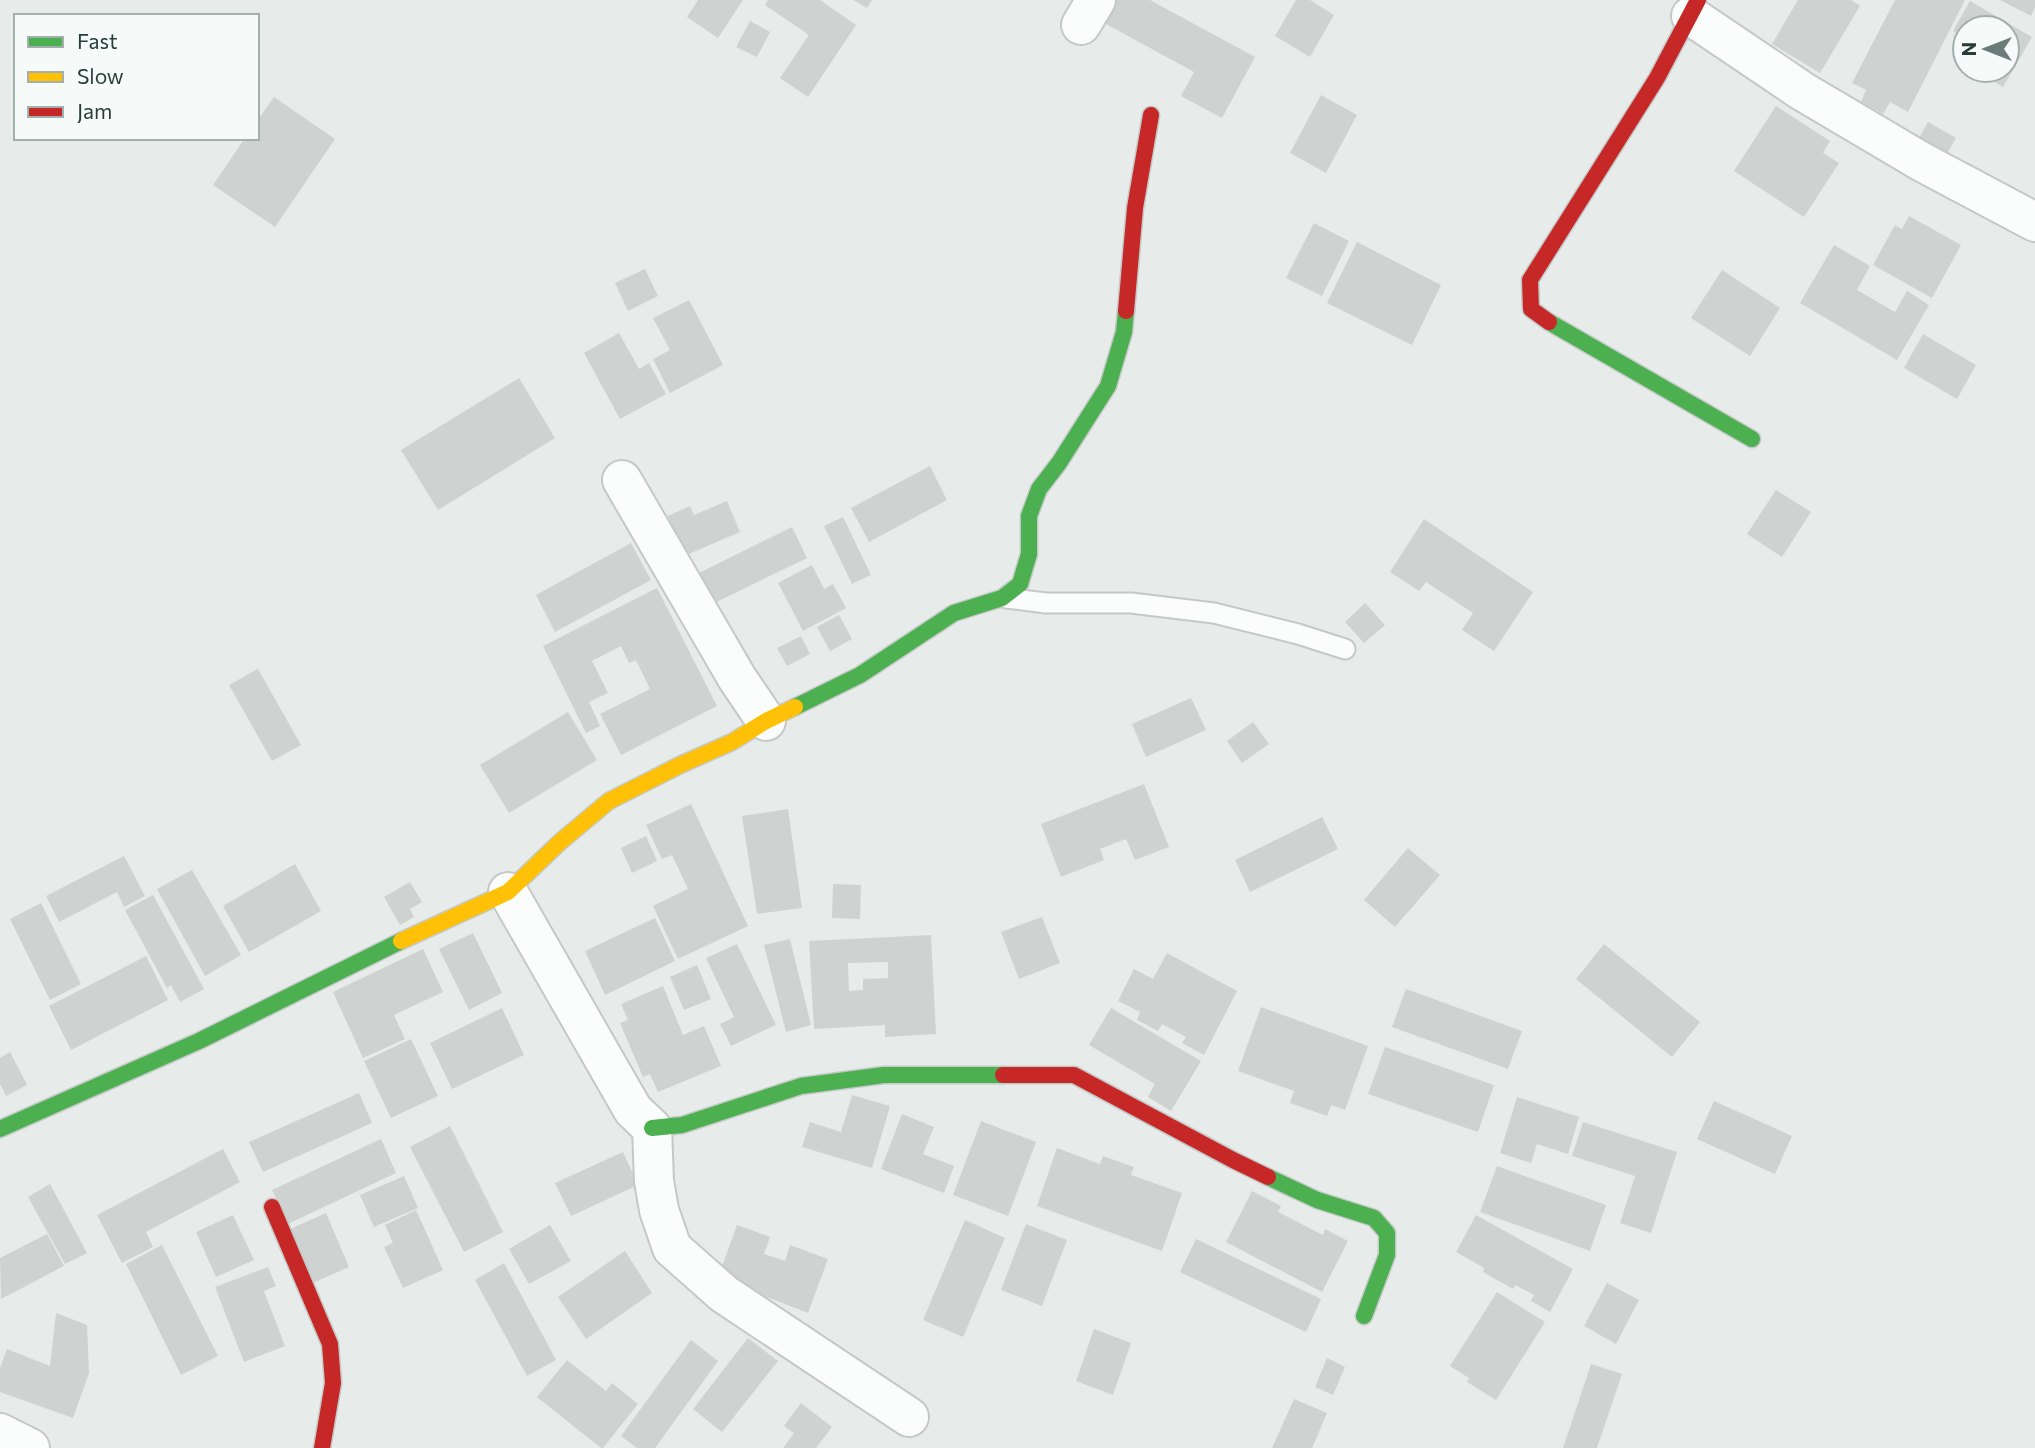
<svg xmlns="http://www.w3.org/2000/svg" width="2035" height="1448" viewBox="0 0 2035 1448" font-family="Commissioner,sans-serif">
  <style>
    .building { fill: #ced3d1; fill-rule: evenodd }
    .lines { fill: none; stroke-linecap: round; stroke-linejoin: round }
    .lane-casing { stroke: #c4c9c7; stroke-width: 23 }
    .street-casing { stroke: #c4c9c7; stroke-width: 42 }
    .fast-casing { stroke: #c4cac8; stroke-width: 19 }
    .slow-casing { stroke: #c4cac8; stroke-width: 19 }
    .jam-casing { stroke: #c4cac8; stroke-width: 19 }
    .lane { stroke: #fbfcfc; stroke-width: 19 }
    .street { stroke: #fbfcfc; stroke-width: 38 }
    .fast { stroke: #4caf50; stroke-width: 16 }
    .slow { stroke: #ffc107; stroke-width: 16 }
    .jam { stroke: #c62828; stroke-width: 16 }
  </style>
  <rect width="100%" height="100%" fill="#e7ecea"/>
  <g class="building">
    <polygon points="698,0 743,0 718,38 687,17"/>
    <polygon points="768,0 820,0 856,25 808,97 780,78 809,35 765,5"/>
    <polygon points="853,0 872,0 867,8"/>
    <polygon points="1105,0 1150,0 1255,57 1222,118 1181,96 1194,72 1095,18"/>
    <polygon points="1296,0 1310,0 1334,15 1310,57 1275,36"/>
    <polygon points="1798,0 1851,0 1860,6 1820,73 1772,44"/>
    <polygon points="1895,0 1965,0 1908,112 1890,102 1883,114 1861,102 1866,90 1852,83"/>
    <polygon points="2000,0 2035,0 2035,7 2031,16"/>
    <polygon points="1970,1 2032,37 2003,87 1983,75 1986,70 2007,70 2007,28 1965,28 1965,38 1953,31"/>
    <polygon points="750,21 770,32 757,57 736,47"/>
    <polygon points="1321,95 1357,115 1326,173 1290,153"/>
    <polygon points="274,97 335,139 275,227 213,185 245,138 257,138 257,121"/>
    <polygon points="1776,106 1830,141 1823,153 1839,163 1804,217 1734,171"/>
    <polygon points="1928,122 1956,138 1941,164 1913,149"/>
    <polygon points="1909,216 1961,245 1932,298 1873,265 1895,225 1902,229"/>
    <polygon points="1314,223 1349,241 1322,296 1286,278"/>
    <polygon points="1357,242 1441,285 1412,345 1327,303"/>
    <polygon points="1834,245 1870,266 1857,290 1895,312 1907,291 1929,305 1897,360 1800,303"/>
    <polygon points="645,269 658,296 628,311 615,283"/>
    <polygon points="1722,270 1780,308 1750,356 1691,318"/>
    <polygon points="689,300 723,365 670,393 653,359 670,350 653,318"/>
    <polygon points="619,333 639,369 649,363 666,394 620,419 584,353"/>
    <polygon points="1923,334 1976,365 1957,399 1904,368"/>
    <polygon points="519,378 555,438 438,510 401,450"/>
    <polygon points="930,466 947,500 869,542 851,508"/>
    <polygon points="1776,490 1811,512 1782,557 1747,534"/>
    <polygon points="727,501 740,532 684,556 668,516 690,506 694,515"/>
    <polygon points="843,517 871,575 852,584 824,526"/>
    <polygon points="1424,519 1533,592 1494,651 1462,630 1473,613 1426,582 1419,591 1390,572"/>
    <polygon points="792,527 807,558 700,610 685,580"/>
    <polygon points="631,543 651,580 555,632 536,595"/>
    <polygon points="812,565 824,589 833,584 846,608 803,631 778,583"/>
    <polygon points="657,588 717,706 621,755 600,714 650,689 636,660 629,663 621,646 592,661 608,693 589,702 600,726 586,733 543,646"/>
    <polygon points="1365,603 1385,625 1364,643 1345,622"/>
    <polygon points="839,615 852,639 830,651 817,627"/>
    <polygon points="801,636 810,654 787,666 777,648"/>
    <polygon points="258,669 301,745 272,761 229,685"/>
    <polygon points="1191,698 1206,730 1146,757 1132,724"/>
    <polygon points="568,712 597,760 509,813 480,765"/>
    <polygon points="1253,722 1269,744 1242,763 1227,741"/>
    <polygon points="1144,784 1169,847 1135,860 1126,839 1100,849 1104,860 1061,877 1041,824"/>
    <polygon points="691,804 748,926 678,959 653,906 688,889 672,855 662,859 646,825"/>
    <polygon points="788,809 802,908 757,914 742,816"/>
    <polygon points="1322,817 1338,849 1250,892 1235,860"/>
    <polygon points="646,836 657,861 632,873 621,848"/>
    <polygon points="1408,848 1440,875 1395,927 1364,900"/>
    <polygon points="124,856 145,896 124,907 117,892 59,922 46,896"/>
    <polygon points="295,864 321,911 249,952 223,906"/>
    <polygon points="192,870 241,955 205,976 157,889"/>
    <polygon points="410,882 422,902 410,909 414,917 400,925 384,897"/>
    <polygon points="833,884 861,885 860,919 832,918"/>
    <polygon points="153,895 204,989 180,1002 171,985 167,988 125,910"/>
    <polygon points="41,903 81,984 50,1000 10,919"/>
    <polygon points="1042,917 1060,963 1019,979 1001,932"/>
    <polygon points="655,918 675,961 605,995 585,951"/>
    <polygon points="473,933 502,993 469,1010 439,949"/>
    <path d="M931,935l5,99 -51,3v-12l-71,4 -5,-88zM888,962v16l-25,1v11l-14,1 -1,-28z"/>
    <polygon points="790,939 811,1025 786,1032 764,945"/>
    <polygon points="737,944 776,1025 731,1046 720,1024 734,1017 706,958"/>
    <polygon points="1604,944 1700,1022 1672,1057 1576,979"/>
    <polygon points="423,949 443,992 394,1015 405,1039 363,1058 333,992"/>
    <polygon points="1167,953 1237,991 1204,1055 1182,1043 1186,1037 1162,1024 1158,1031 1137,1020 1140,1012 1118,1001 1134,969 1153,979"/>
    <polygon points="146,956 168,1000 71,1050 49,1006"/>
    <polygon points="697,965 711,999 684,1010 670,977"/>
    <polygon points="663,986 683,1035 704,1026 721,1066 658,1092 650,1074 643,1077 620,1023 628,1020 621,1004"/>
    <polygon points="1406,989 1522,1031 1508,1069 1392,1027"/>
    <polygon points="1261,1007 1368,1046 1345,1110 1331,1105 1327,1116 1290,1103 1294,1091 1238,1071"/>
    <polygon points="502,1008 524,1055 452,1089 430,1043"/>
    <polygon points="1111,1008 1201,1061 1171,1111 1148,1097 1155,1084 1089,1045"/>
    <polygon points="411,1039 438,1096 391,1118 364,1061"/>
    <polygon points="1385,1047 1494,1085 1478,1132 1368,1094"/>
    <polygon points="10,1052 27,1085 6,1096 0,1084 0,1058"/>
    <polygon points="359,1093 372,1123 263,1172 249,1142"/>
    <polygon points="852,1095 890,1106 872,1168 802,1147 810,1122 841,1132"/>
    <polygon points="1517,1097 1579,1117 1568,1154 1537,1144 1531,1163 1500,1153"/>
    <polygon points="1714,1101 1792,1136 1775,1174 1697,1139"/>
    <polygon points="902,1114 934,1127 923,1154 954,1166 944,1193 881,1169"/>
    <polygon points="981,1121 1036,1142 1008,1216 953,1195"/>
    <polygon points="1583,1122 1677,1152 1651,1233 1620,1223 1635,1176 1572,1156"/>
    <polygon points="450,1126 503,1232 464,1252 410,1147"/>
    <polygon points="381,1139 396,1173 288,1224 272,1190"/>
    <polygon points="1057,1148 1100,1164 1103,1156 1134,1167 1131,1175 1182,1193 1162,1251 1037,1206"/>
    <polygon points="223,1149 240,1182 146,1232 153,1247 122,1263 97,1215"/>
    <polygon points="623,1152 638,1185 571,1216 555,1183"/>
    <polygon points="1497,1166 1606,1205 1590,1251 1480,1212"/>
    <polygon points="404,1176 418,1208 374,1227 360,1195"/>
    <polygon points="50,1184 87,1253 65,1264 28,1197"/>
    <polygon points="1252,1191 1281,1206 1278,1212 1323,1235 1325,1229 1348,1241 1322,1292 1226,1242"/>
    <polygon points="416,1210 443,1270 403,1288 384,1247 393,1243 385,1225"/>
    <polygon points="326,1213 349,1267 313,1283 290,1229"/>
    <polygon points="233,1215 254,1260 216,1277 196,1232"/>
    <polygon points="1476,1215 1573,1269 1550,1312 1531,1301 1534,1295 1515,1285 1513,1289 1483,1272 1484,1268 1456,1252"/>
    <polygon points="965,1220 1005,1238 963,1337 923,1320"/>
    <polygon points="1026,1224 1067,1240 1042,1306 1001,1290"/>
    <polygon points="550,1225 571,1261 529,1284 509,1249"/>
    <polygon points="737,1225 770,1237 764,1254 785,1261 790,1245 828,1259 808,1313 718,1278"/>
    <polygon points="47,1234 64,1266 1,1299 0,1258"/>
    <polygon points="1196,1239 1321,1299 1306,1332 1180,1272"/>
    <polygon points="162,1245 218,1356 181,1375 126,1264"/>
    <polygon points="625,1251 652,1293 586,1339 558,1297"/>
    <polygon points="504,1263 556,1360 527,1376 475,1280"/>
    <polygon points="268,1267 276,1286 264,1291 285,1346 244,1362 215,1287"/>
    <polygon points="1607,1283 1639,1300 1616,1344 1584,1326"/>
    <polygon points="1497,1292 1545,1322 1496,1400 1467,1382 1469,1378 1450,1366"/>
    <polygon points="56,1313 87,1325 89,1373 73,1418 0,1392 0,1368 7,1349 50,1366"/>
    <polygon points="1094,1329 1131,1343 1113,1395 1076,1381"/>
    <polygon points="748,1338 778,1361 722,1432 693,1409"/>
    <polygon points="691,1340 718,1361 655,1448 637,1448 621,1436"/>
    <polygon points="1327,1358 1345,1367 1333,1395 1315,1387"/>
    <polygon points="567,1360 606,1391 612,1383 638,1404 603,1448 601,1448 537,1397"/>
    <polygon points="1591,1364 1622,1374 1597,1448 1563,1448"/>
    <polygon points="1294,1399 1327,1413 1312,1448 1272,1448"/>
    <polygon points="801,1403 832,1427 816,1448 783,1448 794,1433 784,1426"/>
  </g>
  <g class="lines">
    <defs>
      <polyline id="lane" points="1006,598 1046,603 1131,603 1214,613 1298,634 1345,649"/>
      <g id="street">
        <polyline points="1691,16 1802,91 1922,162 2035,222"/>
        <polyline points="1081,25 1096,0"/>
        <polyline points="622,480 737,678 766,721"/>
        <polyline points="508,892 633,1110 652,1128 654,1181 659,1210 672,1248 724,1294 909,1417"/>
        <polyline points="0,1433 30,1448"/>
      </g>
      <g id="fast">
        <polyline points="1549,322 1752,439"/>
        <polyline points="795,707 860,675 954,613 1002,598 1020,584 1029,554 1029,516 1039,489 1059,463 1108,386 1124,332 1126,311"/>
        <polyline points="652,1128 682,1125 801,1086 884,1075 1003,1075"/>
        <polyline points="0,1129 199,1041 401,941"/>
        <polyline points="1268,1177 1317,1200 1374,1218 1387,1233 1387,1255 1364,1316"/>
      </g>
      <polyline id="slow" points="401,941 508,892 560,842 609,801 680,765 732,742 766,721 795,707"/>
      <g id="jam">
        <polyline points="1126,311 1135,208 1151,115"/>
        <polyline points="1549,322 1531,309 1530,280 1657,78 1698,0"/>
        <polyline points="1003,1075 1074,1075 1233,1160 1268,1177"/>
        <polyline points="272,1207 330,1344 333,1383 322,1448"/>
      </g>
    </defs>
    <use href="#lane" class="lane-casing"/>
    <use href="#street" class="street-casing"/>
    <use href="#fast" class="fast-casing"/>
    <use href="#slow" class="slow-casing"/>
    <use href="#jam" class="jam-casing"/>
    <use href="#lane" class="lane"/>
    <use href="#street" class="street"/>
    <use href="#fast" class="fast"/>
    <use href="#slow" class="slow"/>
    <use href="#jam" class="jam"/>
  </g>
  <rect x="14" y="14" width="245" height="126" fill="#f6faf8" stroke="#a3afac" stroke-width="2"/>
  <rect x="28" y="37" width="35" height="10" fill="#4caf50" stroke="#a3afac" stroke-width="2"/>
  <text x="77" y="49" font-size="21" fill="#263e3a">Fast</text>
  <rect x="28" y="72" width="35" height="10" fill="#ffc107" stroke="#a3afac" stroke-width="2"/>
  <text x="77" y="84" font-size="21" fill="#263e3a">Slow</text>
  <rect x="28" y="107" width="35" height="10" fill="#c62828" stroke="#a3afac" stroke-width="2"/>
  <text x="77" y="119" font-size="21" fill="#263e3a">Jam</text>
  <g transform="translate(1986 49) rotate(270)"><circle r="33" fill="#f6faf8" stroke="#a3afac" stroke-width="2"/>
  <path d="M0-5L12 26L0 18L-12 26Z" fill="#6a7b78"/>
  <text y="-10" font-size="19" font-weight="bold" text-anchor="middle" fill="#263e3a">N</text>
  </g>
</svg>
